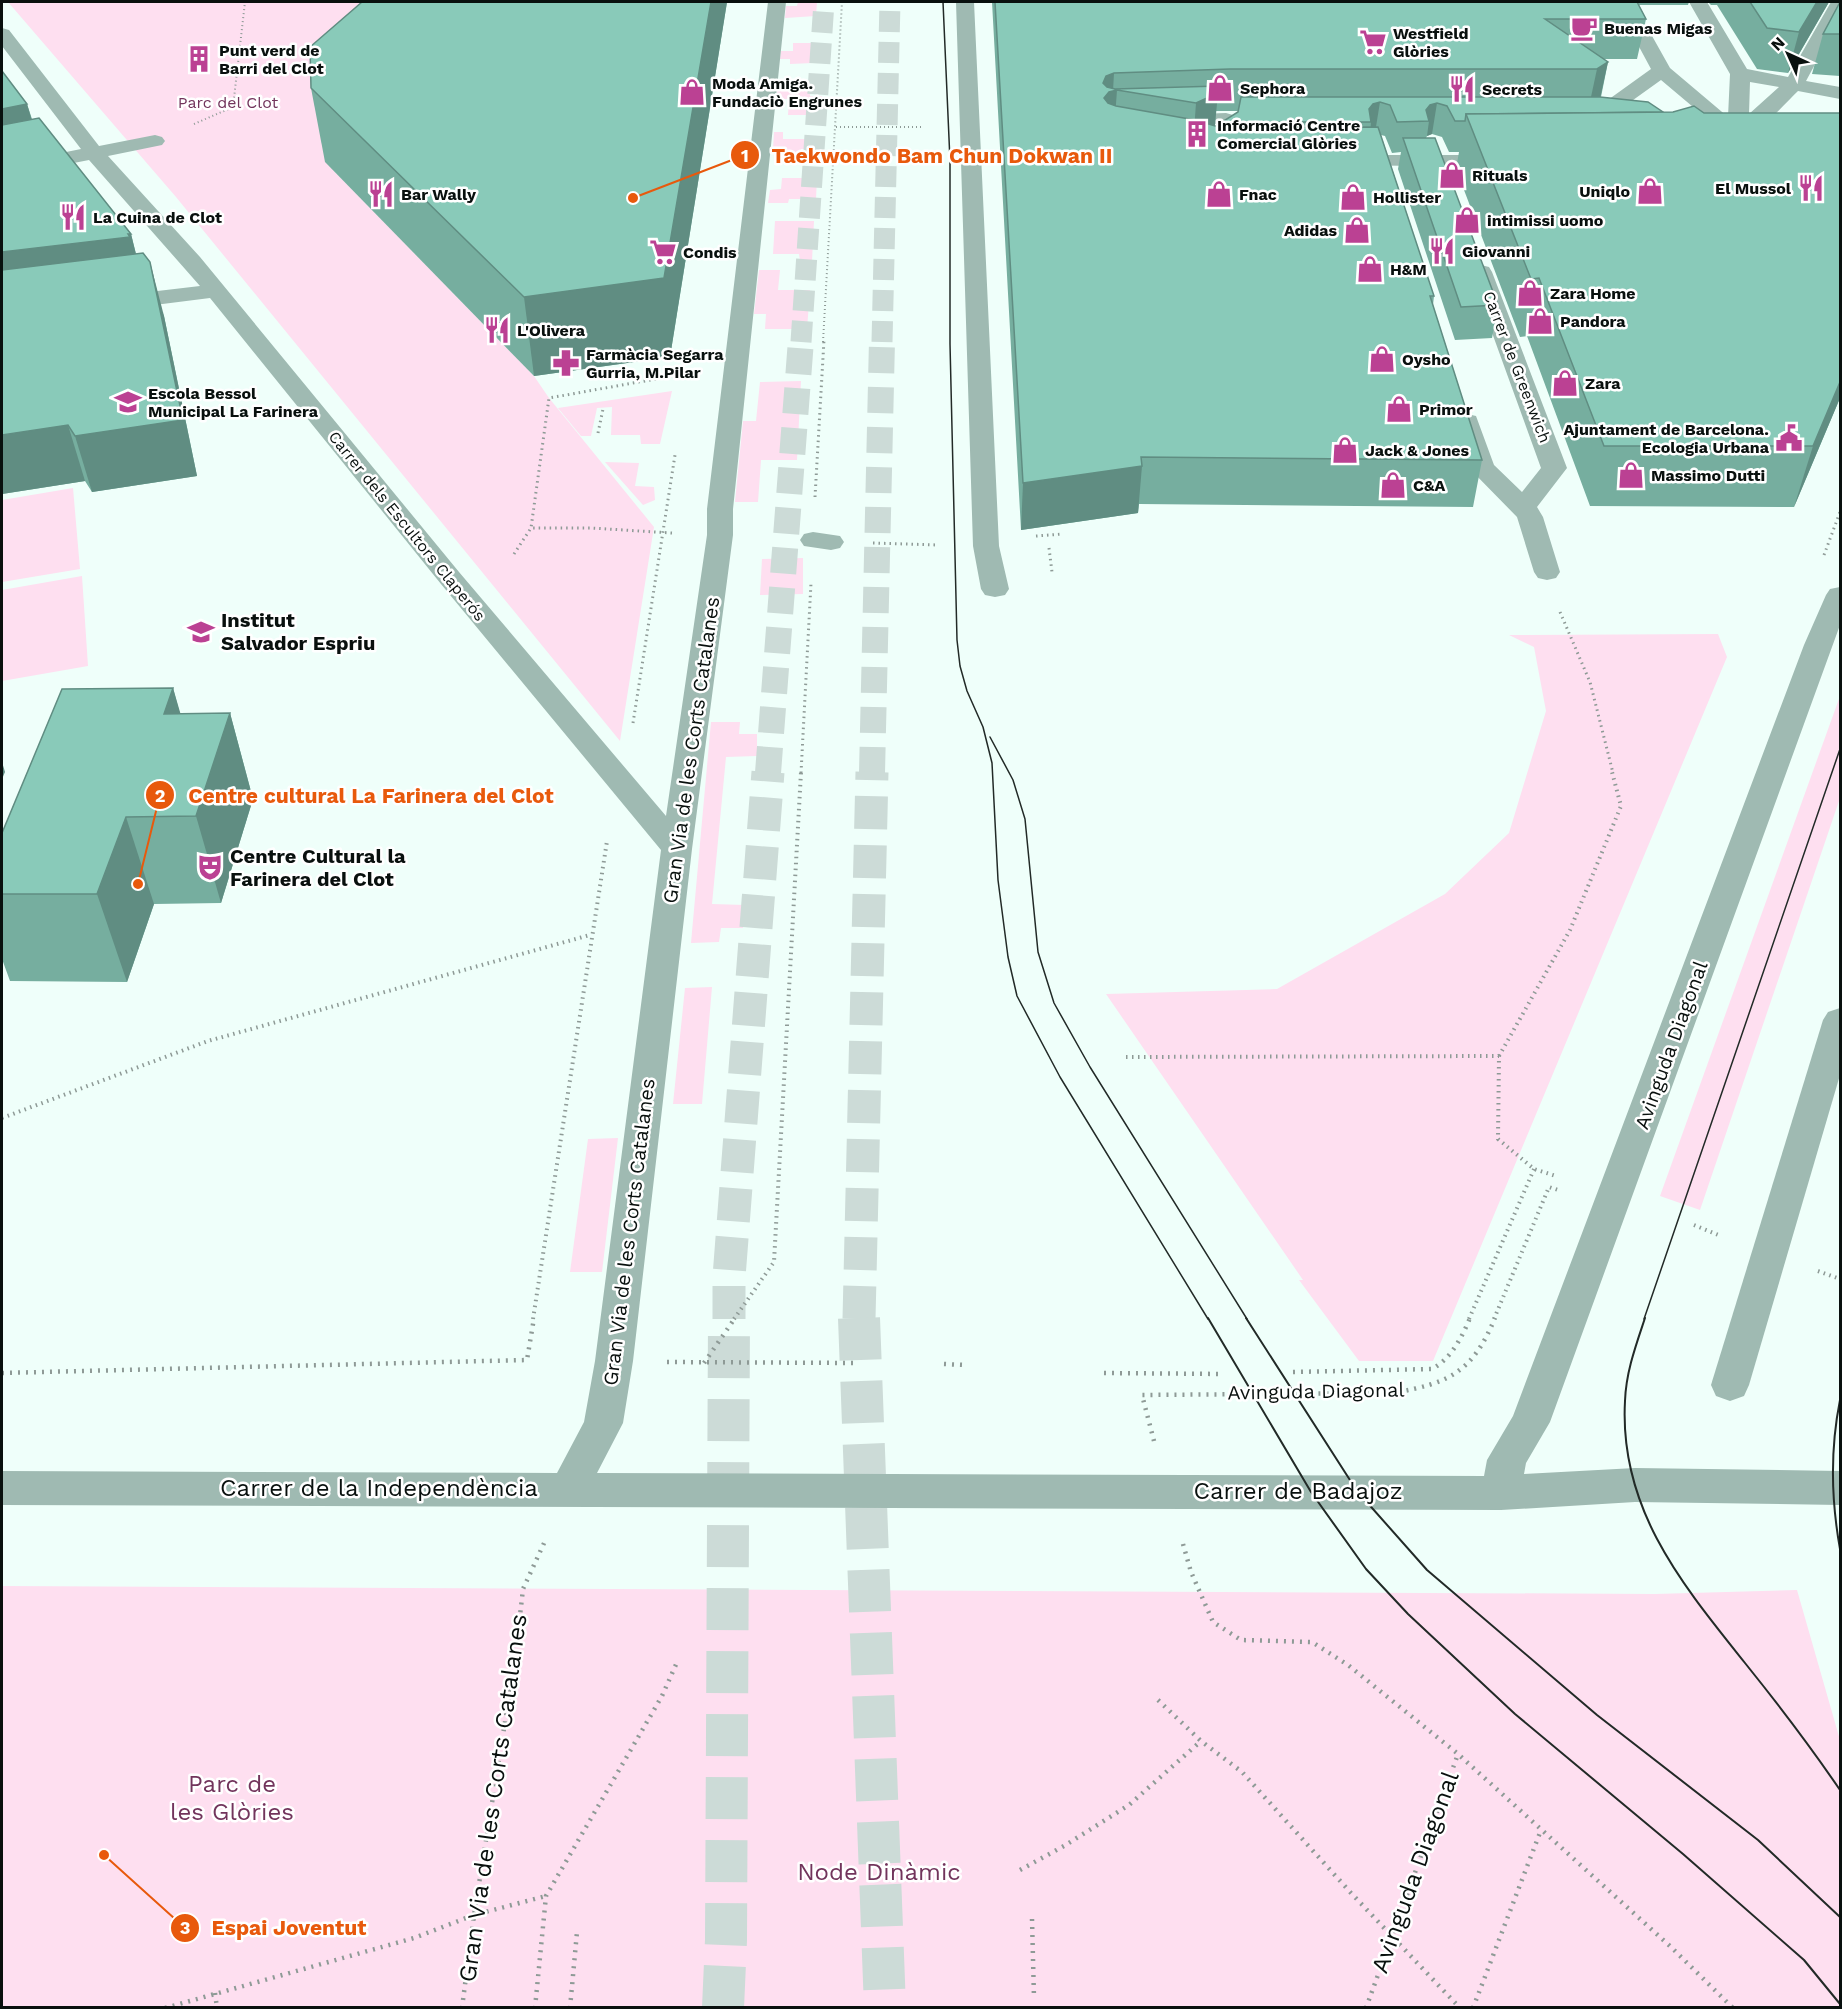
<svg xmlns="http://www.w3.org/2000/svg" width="1842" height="2009" viewBox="0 0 1842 2009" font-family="'Work Sans',sans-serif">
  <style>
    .green { fill: #fedff0 }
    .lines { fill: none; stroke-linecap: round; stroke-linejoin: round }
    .major-tunnel-far3 { stroke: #ccdbd7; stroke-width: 21; stroke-dasharray: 21 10; stroke-linecap: butt }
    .major-tunnel-far2 { stroke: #ccdbd7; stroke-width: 26; stroke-dasharray: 26 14; stroke-linecap: butt }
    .major-tunnel-far1 { stroke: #ccdbd7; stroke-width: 33; stroke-dasharray: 33 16; stroke-linecap: butt }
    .major-tunnel { stroke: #ccdbd7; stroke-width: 42; stroke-dasharray: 42 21; stroke-linecap: butt }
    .path-far3 { stroke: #8e9a96; stroke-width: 2; stroke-dasharray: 1 3; stroke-linecap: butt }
    .path-far2 { stroke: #8e9a96; stroke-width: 3; stroke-dasharray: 1.5 4; stroke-linecap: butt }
    .path-far1 { stroke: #8e9a96; stroke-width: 4; stroke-dasharray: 1.5 4.5; stroke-linecap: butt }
    .path { stroke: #8e9a96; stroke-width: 4.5; stroke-dasharray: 2 6; stroke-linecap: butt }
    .minor { fill: #9fbab2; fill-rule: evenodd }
    .tram-far1 { stroke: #222a27; stroke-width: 1.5 }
    .tram { stroke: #222a27; stroke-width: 2 }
    .wall { fill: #76ae9f; fill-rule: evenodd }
    .shaded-wall { fill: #608d82 }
    .building { fill: #89cab9; stroke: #608d82; stroke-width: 1.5 }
    .labels { text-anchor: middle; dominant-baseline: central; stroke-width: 5; stroke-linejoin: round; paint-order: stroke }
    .far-poi-label { font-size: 16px; font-weight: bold; fill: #09100e; stroke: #fff; text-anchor: start }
    .far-park-label { font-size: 16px; fill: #72345c; stroke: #fff }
    .far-street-label { font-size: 16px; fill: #09100e; stroke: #fff }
    .poi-label { font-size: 20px; font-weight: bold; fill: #09100e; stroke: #fff; text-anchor: start }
    .street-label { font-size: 20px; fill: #09100e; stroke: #fff }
    .near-street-label { font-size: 24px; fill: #09100e; stroke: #fff }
    .near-park-label { font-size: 24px; fill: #72345c; stroke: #fff }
    .leader { fill: none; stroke: #e8590c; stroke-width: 2 }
    .callout-dot { fill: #e8590c; stroke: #fff; stroke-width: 2 }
    .mark-label { font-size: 18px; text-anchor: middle; font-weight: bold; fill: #fff }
    .callout-label { font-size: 21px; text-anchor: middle; font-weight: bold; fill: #e8590c; stroke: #fff; stroke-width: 5; stroke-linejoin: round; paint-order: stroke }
  </style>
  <rect width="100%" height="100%" fill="#effffa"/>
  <g class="green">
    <polygon points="8,2 422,2 327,151 334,171 534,376 549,398 654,527 620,741 176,197"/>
    <polygon points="798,2 817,2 816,16 785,18 786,6 797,6"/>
    <polygon points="793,43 814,43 813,63 790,64 790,59 780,59 781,51 793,51"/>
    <polygon points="778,85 811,85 810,96 822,96 821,115 788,115 789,99 776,99"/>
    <polygon points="774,132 783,132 783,139 820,139 819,149 801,149 801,156 783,156 783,149 773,149"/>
    <polygon points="782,178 817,178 816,199 789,199 788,203 768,203 770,190 781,189"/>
    <polygon points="775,221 814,221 812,261 800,261 799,254 773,254"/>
    <polygon points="759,270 780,270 778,290 810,290 807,329 765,329 766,314 754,314"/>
    <polygon points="801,381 797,460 761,460 758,502 735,502 743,421 756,421 760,382"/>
    <polygon points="672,391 660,444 641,444 640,435 611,435 612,407 597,408 591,436 581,436 558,408"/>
    <polygon points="605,462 639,463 635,486 654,487 655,500 643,505"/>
    <polygon points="73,488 80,569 2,582 2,500"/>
    <polygon points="803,558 803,594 760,595 762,559"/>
    <polygon points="82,576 88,666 2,681 2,590"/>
    <polygon points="1718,634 1727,657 1433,1361 1359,1361 1299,1280 1303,1280 1106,994 1277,989 1445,894 1509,833 1546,711 1534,647 1509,635"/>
    <polygon points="1840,696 1840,798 1700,1210 1660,1196"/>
    <polygon points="711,722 740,722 739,734 757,734 757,756 726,757 712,904 745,905 743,928 721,928 719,942 691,943"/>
    <polygon points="712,987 702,1104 673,1104 685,988"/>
    <polygon points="618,1138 602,1272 570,1272 588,1139"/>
    <polygon points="2,1586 1655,1594 1797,1590 1840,1740 1840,2007 2,2007"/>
  </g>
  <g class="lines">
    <g class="major-tunnel-far3">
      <polyline points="801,342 824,2"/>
      <polyline points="882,342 890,2"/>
    </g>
    <g class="major-tunnel-far2">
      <polyline points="768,773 801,340"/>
      <polyline points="872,773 882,340"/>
    </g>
    <g class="major-tunnel-far1">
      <polyline points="729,1319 729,1277 768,772"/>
      <polyline points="859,1319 872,772"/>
    </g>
    <g class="major-tunnel">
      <polyline points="859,1318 885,2008"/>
      <polyline points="723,2008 726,1940 729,1318"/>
    </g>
    <g class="path-far3">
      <polyline points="194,124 233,107 245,2"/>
      <polyline points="836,127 922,127"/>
      <polyline points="823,342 842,2"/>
    </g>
    <g class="path-far2">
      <polyline points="598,433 603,409"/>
      <polyline points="815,497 824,340"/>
      <polyline points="672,533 591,528 531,528 549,398 667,377 689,369"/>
      <polyline points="1036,536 1063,534"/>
      <polyline points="873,543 938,545"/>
      <polyline points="1049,548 1052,572"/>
      <polyline points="514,554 531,528"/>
      <polyline points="1824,555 1840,512"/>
      <polyline points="1560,612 1590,682 1613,773"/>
      <polyline points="633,723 675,455"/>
      <polyline points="801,773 811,583"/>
    </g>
    <g class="path-far1">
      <polyline points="1499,1056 1570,930 1621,806 1612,772"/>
      <polyline points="1126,1057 1499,1056 1498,1139 1534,1169 1556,1176"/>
      <polyline points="2,1118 208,1041 590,935"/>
      <polyline points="1694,1225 1721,1236"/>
      <polyline points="1818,1271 1837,1278"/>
      <polyline points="533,1319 607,841"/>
      <polyline points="734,1319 774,1262 801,772"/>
      <polyline points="1469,1319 1534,1169"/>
      <polyline points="1494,1319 1549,1187 1561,1191"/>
    </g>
    <g class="path">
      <polyline points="667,1362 855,1363"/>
      <polyline points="704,1363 735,1318"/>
      <polyline points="944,1364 965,1365"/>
      <path d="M1293,1372l139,-3c19,-10 30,-32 38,-51"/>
      <polyline points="2,1373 527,1360 534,1318"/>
      <polyline points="1104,1373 1223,1374"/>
      <path d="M1154,1441l-12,-46 251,-2c56,-10 79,-20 102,-75"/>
      <polyline points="1183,1544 1191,1572 1213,1622 1241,1640 1312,1642 1348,1665 1458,1754 1671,1947 1733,2008"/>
      <polyline points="1158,1700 1201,1741 1242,1772 1351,1893 1460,2008"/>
      <polyline points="1020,1870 1064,1846 1129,1805 1201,1741"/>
      <polyline points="1032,1919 1034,1998"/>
      <polyline points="215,1993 217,2008"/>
      <polyline points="165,2008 414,1938 474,1915 546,1896"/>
      <polyline points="462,2008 474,1915 515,1660 523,1589 545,1541"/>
      <polyline points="535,2008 546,1896 662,1696 678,1660"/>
      <polyline points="570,2008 577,1932"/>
      <polyline points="1366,2008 1458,1754"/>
      <polyline points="1473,2008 1541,1830"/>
    </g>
    <g class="minor">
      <polygon points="768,2 786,2 733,509 733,535 692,849 633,1361 623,1423 597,1473 1484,1476 1487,1460 1513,1416 1804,645 1826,595 1830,589 1840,587 1840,625 1550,1422 1526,1463 1524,1474 1635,1468 1840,1471 1840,1505 1635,1502 1501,1510 2,1505 2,1471 557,1473 584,1422 595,1361 661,850 441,584 210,298 115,310 107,308 104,303 107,298 115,296 200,286 89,160 2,177 2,165 81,149 2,46 2,28 9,30 99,146 155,135 162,137 165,141 162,145 108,156 200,257 459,572 666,816 707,535 707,509"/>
      <polygon points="956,2 974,2 999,546 1009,589 1005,595 995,597 985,595 981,589 973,546"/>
      <path d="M1615,2h18l37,66 58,49 2,-43 -41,-72h18l40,67 41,8 43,-75h9v16l-34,63 34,6v12l-42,-8c-18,17 -52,59 -78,52l-3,-4 7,-6 -63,-53 -60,43h-14l-3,-4 3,-4 64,-46zM1750,82l29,5 -30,27z"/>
      <polygon points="1226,113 1233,115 1236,119 1233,123 1171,127 1164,125 1161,121 1164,117 1171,115"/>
      <polygon points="1346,155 1502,155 1509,157 1512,161 1509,165 1502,167 1339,165 1336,161 1339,157"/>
      <polygon points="1481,265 1489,267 1492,272 1567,468 1537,507 1543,517 1560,572 1556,578 1547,580 1538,578 1534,572 1517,517 1469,468 1455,421 1458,416 1467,414 1476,416 1494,465 1522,492 1541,468 1470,272 1473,267"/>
      <polygon points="813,532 840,536 844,542 840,548 831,550 804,546 800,540 804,534"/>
      <polygon points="1840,1008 1840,1075 1749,1385 1744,1396 1730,1401 1716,1396 1711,1385 1823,1020 1828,1012"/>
    </g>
    <g class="tram-far1">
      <polyline points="943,2 950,161 950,344 957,640 960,666 967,691 983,727 992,763 998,880 1008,957 1017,996 1060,1077 1208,1319"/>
      <polyline points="990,737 1013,780 1025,819 1038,952 1054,1003 1090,1067 1247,1319"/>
      <polyline points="1644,1319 1840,749"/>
    </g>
    <g class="tram">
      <polyline points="1208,1318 1311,1492 1366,1569 1408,1614 1515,1714 1683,1854 1804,1960 1840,2004"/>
      <polyline points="1246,1318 1357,1491 1427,1570 1597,1715 1758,1840 1840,1917"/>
      <path d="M1645,1318c-9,27 -19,54 -20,83 -6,108 57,183 120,262 33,41 65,83 95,127"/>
      <path d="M1840,1400c-10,50 -9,99 0,149"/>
    </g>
  </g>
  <g class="wall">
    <polygon points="362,2 727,2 670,357 534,376 325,162 311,88"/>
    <path d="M992,2h697l-1,3h-49l7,14 -9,40h-33l4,3 -7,35 239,301 -46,109 -204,-1 -63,-170 -7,1 -64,-168 3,-17h-10l-7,-15 -10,-3 -5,2 -1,2 72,167 -6,33 -37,2 -57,-171 3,-17 -9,1 -7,-17 -4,-1 53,161 -1,9 49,155 -9,47 -334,-3 -1,9 -117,17zM1216,111h23l-17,11v6l-7,-3z"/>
    <polygon points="1708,2 1829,2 1788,73 1757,69 1717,5 1711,5"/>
    <polygon points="1840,2 1840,76 1812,74 1823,34"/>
    <polygon points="2,71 27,104 32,119 131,234 136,254 164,316 197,476 92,492 85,481 2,494"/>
    <polygon points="173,688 180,714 230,713 253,799 221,903 154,904 127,982 10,981 2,959 2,833"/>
  </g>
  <g class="shaded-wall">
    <polygon points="711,2 727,2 670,357 534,376 524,297"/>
    <polygon points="1817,2 1829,2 1788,73 1799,32"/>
    <polygon points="1608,62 1599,103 1588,111 1597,69"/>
    <polygon points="1114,73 1113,91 1117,90 1114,132 1106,134 1103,83 1106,76"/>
    <polygon points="1218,93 1214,135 1193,145 1196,103"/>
    <polygon points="1380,102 1375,133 1370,134 1371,122 1369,109 1373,104"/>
    <polygon points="1437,103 1432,134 1427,136 1429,121 1426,110 1430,105"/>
    <polygon points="27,104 42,155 2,164 2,109"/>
    <polygon points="131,234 144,287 2,308 2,252"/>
    <polygon points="150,262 164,316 197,476 92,492 75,436"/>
    <polygon points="1840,382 1840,398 1794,507 1813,446"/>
    <polygon points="68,425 85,481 2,494 2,435"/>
    <polygon points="1142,466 1138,513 1021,530 1023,483"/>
    <polygon points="173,688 198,774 164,714"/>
    <polygon points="230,713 253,799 221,903 196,816"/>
    <polygon points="2,762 5,772 2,779"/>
    <polygon points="126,817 154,904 127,982 97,894"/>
  </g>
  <g class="building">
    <polygon points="362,2 711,2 664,278 524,297 311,88 310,47"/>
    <polygon points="995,2 1637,2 1646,19 1545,19 1608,62 1597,69 1230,69 1114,73 1106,76 1103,83 1107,87 1115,89 1218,86 1218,93 1196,103 1117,90 1109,92 1104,98 1108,103 1116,106 1195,120 1222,128 1378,127 1434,296 1430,296 1482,460 1141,457 1142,466 1023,483"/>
    <polygon points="1750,2 1817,2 1799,32 1767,28"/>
    <polygon points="1840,2 1840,34 1823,34"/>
    <polygon points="2,71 27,104 2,109"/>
    <polygon points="1241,97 1600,97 1648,102 1663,112 1466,114 1465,121 1455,121 1447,106 1437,103 1430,105 1426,110 1429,121 1397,122 1390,105 1380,102 1373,104 1369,109 1371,122 1222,122 1238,112"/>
    <polygon points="1694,106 1704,113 1840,113 1840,382 1813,446 1604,446 1539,278 1531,279 1466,114 1673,112"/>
    <polygon points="39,118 131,234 128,234 130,237 2,252 2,125"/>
    <polygon points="1403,138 1435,138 1498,305 1461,307"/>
    <polygon points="143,253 150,262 183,420 75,436 68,425 2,435 2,270"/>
    <polygon points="173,688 164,714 230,713 196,816 126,817 97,894 2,894 2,833 62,689"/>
  </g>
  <defs>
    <symbol id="cafe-bare" viewBox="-9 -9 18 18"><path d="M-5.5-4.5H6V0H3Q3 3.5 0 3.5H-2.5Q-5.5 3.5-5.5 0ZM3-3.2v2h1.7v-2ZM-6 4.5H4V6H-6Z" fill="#bb4193" stroke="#fff" stroke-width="2.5" paint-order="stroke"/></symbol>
    <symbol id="supermarket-bare" viewBox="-9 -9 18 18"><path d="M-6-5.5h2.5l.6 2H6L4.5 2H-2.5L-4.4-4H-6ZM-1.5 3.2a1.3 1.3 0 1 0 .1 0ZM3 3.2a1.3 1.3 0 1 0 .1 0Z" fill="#bb4193" stroke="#fff" stroke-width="2.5" paint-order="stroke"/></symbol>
    <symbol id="building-bare" viewBox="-9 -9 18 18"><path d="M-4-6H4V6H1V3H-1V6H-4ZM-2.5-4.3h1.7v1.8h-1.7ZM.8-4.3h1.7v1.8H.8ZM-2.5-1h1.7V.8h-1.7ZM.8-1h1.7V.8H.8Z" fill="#bb4193" stroke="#fff" stroke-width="2.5" paint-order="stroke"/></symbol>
    <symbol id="shop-bare" viewBox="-9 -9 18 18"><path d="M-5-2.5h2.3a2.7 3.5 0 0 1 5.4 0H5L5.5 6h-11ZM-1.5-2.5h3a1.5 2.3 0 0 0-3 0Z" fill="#bb4193" stroke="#fff" stroke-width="2.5" paint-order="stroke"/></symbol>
    <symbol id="restaurant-bare" viewBox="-9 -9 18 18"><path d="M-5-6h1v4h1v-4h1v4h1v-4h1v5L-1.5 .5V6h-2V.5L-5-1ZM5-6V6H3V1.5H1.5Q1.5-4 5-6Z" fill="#bb4193" stroke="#fff" stroke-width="2.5" paint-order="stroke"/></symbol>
    <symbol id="pharmacy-bare" viewBox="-9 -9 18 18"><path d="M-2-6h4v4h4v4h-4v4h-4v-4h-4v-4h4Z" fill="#bb4193" stroke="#fff" stroke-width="2.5" paint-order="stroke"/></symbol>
    <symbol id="school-bare" viewBox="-9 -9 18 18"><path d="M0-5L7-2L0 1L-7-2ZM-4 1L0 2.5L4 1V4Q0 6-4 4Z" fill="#bb4193" stroke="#fff" stroke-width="2.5" paint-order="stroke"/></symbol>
    <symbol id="civic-bare" viewBox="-9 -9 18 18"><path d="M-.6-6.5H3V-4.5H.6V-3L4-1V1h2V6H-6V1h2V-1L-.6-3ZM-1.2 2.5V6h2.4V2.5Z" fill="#bb4193" stroke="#fff" stroke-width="2.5" paint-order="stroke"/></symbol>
    <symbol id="theatre-bare" viewBox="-9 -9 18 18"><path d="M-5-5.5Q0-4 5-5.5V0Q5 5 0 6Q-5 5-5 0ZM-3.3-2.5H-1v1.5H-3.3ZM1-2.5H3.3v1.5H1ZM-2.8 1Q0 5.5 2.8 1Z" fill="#bb4193" stroke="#fff" stroke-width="2.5" paint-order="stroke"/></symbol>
  </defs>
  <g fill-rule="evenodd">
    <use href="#cafe-bare" x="1565" y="9" width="38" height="38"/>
    <use href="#supermarket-bare" x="1354" y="23" width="38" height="38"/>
    <use href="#building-bare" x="180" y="40" width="38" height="38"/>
    <use href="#shop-bare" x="1201" y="69" width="38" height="38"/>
    <use href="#restaurant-bare" x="1443" y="70" width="38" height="38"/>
    <use href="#shop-bare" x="673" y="73" width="38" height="38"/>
    <use href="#building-bare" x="1178" y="115" width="38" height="38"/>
    <use href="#shop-bare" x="1433" y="156" width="38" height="38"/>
    <use href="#restaurant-bare" x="1792" y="169" width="38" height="38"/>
    <use href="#shop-bare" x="1631" y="172" width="38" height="38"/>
    <use href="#restaurant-bare" x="362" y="175" width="38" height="38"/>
    <use href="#shop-bare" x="1200" y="175" width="38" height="38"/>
    <use href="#shop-bare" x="1334" y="178" width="38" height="38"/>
    <use href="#restaurant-bare" x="54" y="198" width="38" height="38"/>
    <use href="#shop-bare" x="1448" y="201" width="38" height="38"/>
    <use href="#shop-bare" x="1338" y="211" width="38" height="38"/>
    <use href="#restaurant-bare" x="1423" y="232" width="38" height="38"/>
    <use href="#supermarket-bare" x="644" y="233" width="38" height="38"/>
    <use href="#shop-bare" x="1351" y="250" width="38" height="38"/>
    <use href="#shop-bare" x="1511" y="274" width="38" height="38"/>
    <use href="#shop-bare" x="1521" y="302" width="38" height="38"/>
    <use href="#restaurant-bare" x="478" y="311" width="38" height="38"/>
    <use href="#shop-bare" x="1363" y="340" width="38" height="38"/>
    <use href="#pharmacy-bare" x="547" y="344" width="38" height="38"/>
    <use href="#shop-bare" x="1546" y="364" width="38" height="38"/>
    <use href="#school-bare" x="109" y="383" width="38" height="38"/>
    <use href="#shop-bare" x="1380" y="390" width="38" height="38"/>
    <use href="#civic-bare" x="1770" y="419" width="38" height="38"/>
    <use href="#shop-bare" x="1326" y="431" width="38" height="38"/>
    <use href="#shop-bare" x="1612" y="456" width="38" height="38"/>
    <use href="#shop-bare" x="1374" y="466" width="38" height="38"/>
    <use href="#school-bare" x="182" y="613" width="38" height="38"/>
    <use href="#theatre-bare" x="191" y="848" width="38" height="38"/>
  </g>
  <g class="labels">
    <g class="far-poi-label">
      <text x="1604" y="28">Buenas Migas</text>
      <text x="1393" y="33">Westfield<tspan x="1393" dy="18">Glòries</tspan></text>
      <text x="219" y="50">Punt verd de<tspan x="219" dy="18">Barri del Clot</tspan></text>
      <text x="712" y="83">Moda Amiga.<tspan x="712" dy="18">Fundaciò Engrunes</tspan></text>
      <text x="1240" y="88">Sephora</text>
      <text x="1482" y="89">Secrets</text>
      <text x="1217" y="125">Informació Centre<tspan x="1217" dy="18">Comercial Glòries</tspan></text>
      <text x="1472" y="175">Rituals</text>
      <text x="1791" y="188" text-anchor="end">El Mussol</text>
      <text x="1630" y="191" text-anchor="end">Uniqlo</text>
      <text x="401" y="194">Bar Wally</text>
      <text x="1239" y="194">Fnac</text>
      <text x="1373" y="197">Hollister</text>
      <text x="93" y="217">La Cuina de Clot</text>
      <text x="1487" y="220">intimissi uomo</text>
      <text x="1337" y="230" text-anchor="end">Adidas</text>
      <text x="1462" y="251">Giovanni</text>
      <text x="683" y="252">Condis</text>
      <text x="1390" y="269">H&amp;M</text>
      <text x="1550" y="293">Zara Home</text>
      <text x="1560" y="321">Pandora</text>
      <text x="517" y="330">L'Olivera</text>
      <text x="586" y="354">Farmàcia Segarra<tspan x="586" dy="18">Gurria, M.Pilar</tspan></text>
      <text x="1402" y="359">Oysho</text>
      <text x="1585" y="383">Zara</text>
      <text x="148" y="393">Escola Bessol<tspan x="148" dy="18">Municipal La Farinera</tspan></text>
      <text x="1419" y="409">Primor</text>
      <text x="1769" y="429" text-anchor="end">Ajuntament de Barcelona.<tspan x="1769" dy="18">Ecologia Urbana</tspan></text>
      <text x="1365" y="450">Jack &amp; Jones</text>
      <text x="1651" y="475">Massimo Dutti</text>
      <text x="1413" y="485">C&amp;A</text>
    </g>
    <g class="far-park-label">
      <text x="228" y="102">Parc del Clot</text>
    </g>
    <g class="far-street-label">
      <text transform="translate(1517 367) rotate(69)">Carrer de Greenwich</text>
      <text transform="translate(407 526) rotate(51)">Carrer dels Escultors Claperós</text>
    </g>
    <g class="poi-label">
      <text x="221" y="620">Institut<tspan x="221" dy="23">Salvador Espriu</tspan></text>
      <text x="230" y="856">Centre Cultural la<tspan x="230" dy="23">Farinera del Clot</tspan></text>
    </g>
    <g class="street-label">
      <text transform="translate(691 750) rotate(-82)">Gran Via de les Corts Catalanes</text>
      <text transform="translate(1671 1045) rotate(-70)">Avinguda Diagonal</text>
      <text transform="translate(629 1232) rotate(-83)">Gran Via de les Corts Catalanes</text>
      <text transform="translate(1316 1391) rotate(-1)">Avinguda Diagonal</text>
    </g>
    <g class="near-street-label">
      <text x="379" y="1488">Carrer de la Independència</text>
      <text x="1298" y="1491">Carrer de Badajoz</text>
      <text transform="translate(493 1798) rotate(-82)">Gran Via de les Corts Catalanes</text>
      <text transform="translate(1415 1872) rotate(-70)">Avinguda Diagonal</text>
    </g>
    <g class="near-park-label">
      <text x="232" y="1784">Parc de<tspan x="232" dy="28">les Glòries</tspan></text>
      <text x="879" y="1872">Node Dinàmic</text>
    </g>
  </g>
  <path class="leader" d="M633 198L745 155M138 884L160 795M104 1855L185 1928"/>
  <g class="callout-dot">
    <circle cx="633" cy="198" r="6"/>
    <circle cx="138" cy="884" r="6"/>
    <circle cx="104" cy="1855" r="6"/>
    <circle cx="745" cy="155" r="15"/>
    <circle cx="160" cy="795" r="15"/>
    <circle cx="185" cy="1928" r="15"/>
  </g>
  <g class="mark-label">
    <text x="745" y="162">1</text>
    <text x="160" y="802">2</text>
    <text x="185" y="1934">3</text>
  </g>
  <g class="callout-label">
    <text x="942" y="163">Taekwondo Bam Chun Dokwan II</text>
    <text x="371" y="803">Centre cultural La Farinera del Clot</text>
    <text x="289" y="1935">Espai Joventut</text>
  </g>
  <rect width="1842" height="2009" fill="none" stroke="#09100e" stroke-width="6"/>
  <g transform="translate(1788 54) rotate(315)" stroke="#ffffff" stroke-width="4.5" paint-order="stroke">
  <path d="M0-4.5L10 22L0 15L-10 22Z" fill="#09100e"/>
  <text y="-9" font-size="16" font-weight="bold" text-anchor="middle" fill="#09100e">N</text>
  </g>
</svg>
